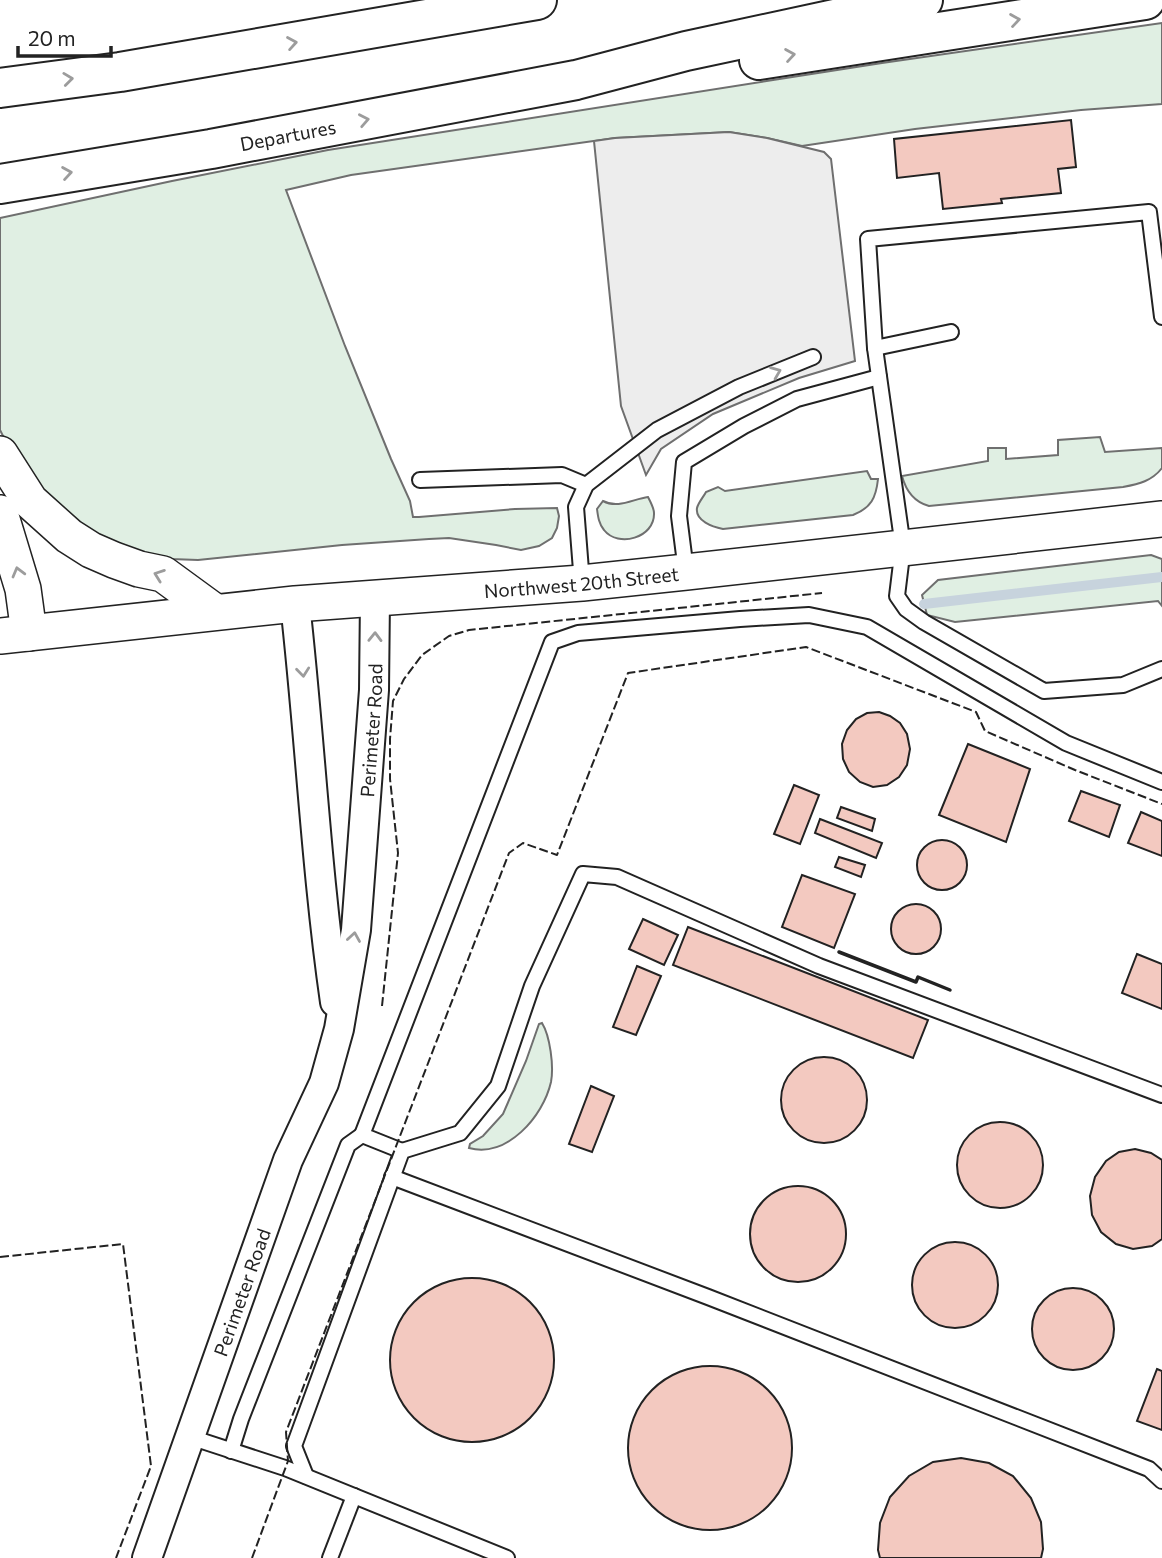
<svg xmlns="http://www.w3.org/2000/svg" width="1162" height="1558" viewBox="0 0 1162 1558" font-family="Commissioner,sans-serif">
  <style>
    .green { fill: #e0efe3; stroke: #6f6f6f; stroke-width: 2 }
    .parking { fill: #ededed; stroke: #6f6f6f; stroke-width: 2 }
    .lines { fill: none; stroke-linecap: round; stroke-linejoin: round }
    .stream { stroke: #c7d3dd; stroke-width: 10 }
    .building { fill: #f3c9c0; stroke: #222; stroke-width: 2 }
    .service-casing { stroke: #222; stroke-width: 18 }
    .minor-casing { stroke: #222; stroke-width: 32 }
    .tertiary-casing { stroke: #222; stroke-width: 38 }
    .primary-casing { stroke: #222; stroke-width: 42 }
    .service { stroke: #fff; stroke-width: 14 }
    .minor { stroke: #fff; stroke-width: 28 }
    .tertiary { stroke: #fff; stroke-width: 35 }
    .primary { stroke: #fff; stroke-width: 38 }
    .fence { stroke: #222; stroke-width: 2; stroke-dasharray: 9 3.5; stroke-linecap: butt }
    .wall { stroke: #222; stroke-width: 3.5 }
    .oneway { stroke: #9c9c9c }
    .labels { text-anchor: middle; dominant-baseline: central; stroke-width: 5; stroke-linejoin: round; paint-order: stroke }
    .street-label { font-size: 19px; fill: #222; stroke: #fff }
  </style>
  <rect width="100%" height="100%" fill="#fff"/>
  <g class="green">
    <polygon points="1162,23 1162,104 1081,110 915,129 802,146 767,138 729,132 615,138 351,175 286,190 345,346 391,459 410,501 413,517 419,517 515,509 557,508 559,516 557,528 552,538 539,546 521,550 496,545 449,538 429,539 342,545 198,560 171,559 138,551 103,538 54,505 13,456 0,430 0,218 172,181 328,150 882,63"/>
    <path d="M1100,437l5,15 57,-4v20c-10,13 -23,16 -39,19l-194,19c-15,-4 -23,-15 -27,-30l86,-15v-13h18v11l52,-4v-15z"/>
    <path d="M867,471l4,8h7c-2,19 -7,29 -25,36l-130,14c-10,-2 -28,-8 -26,-21 1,-5 7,-12 9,-16l12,-5 7,4z"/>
    <path d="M648,497c2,4 6,11 6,16 1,25 -36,35 -50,17 -5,-6 -6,-13 -7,-21l6,-8c15,8 30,-2 45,-4z"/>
    <polygon points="1151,555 1162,559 1162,606 1158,601 955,622 927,615 922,595 938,580"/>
    <path d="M542,1023c8,13 12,43 9,59 -8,35 -44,76 -82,66l1,-4 13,-8 20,-22 23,-53 13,-37z"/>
  </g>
  <polygon class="parking" points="729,132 767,138 824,152 831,159 855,361 799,378 713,414 661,449 646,475 621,406 594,141 615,138"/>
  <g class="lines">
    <polyline class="stream" points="924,604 1162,577"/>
  </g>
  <g class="building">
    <polygon points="1071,120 1076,167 1058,169 1061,193 1001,199 1002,203 943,209 939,173 897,178 894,139"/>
    <polygon points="879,712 890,716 900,723 907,734 910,749 907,765 899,777 887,785 873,787 860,782 849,772 843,759 842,744 847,730 856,719 867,713"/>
    <polygon points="968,744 1030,769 1006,842 939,815"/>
    <polygon points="794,785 819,795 800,844 774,834"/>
    <polygon points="1081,791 1120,805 1109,837 1069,821"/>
    <polygon points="841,807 875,819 872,831 837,818"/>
    <polygon points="1141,812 1162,821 1162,856 1128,843"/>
    <polygon points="820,819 882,843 876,858 815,833"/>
    <circle cx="942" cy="865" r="25"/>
    <polygon points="839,857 865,865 861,877 835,867"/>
    <polygon points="802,875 855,894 834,948 782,927"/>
    <circle cx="916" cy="929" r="25"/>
    <polygon points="643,919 678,935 664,965 629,949"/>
    <polygon points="688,927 928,1020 913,1058 673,965"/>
    <polygon points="1137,954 1162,964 1162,1009 1122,993"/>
    <polygon points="637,966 661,976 636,1035 613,1027"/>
    <circle cx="824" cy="1100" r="43"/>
    <polygon points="591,1086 614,1096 592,1152 569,1144"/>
    <circle cx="1000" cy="1165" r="43"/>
    <polygon points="1135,1149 1151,1153 1162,1160 1162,1239 1152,1246 1133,1249 1116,1244 1101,1232 1092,1215 1090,1196 1095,1177 1106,1161 1119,1152"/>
    <circle cx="798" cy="1234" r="48"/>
    <circle cx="955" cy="1285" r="43"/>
    <circle cx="472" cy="1360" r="82"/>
    <circle cx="1073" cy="1329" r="41"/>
    <circle cx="710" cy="1448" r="82"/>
    <polygon points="1157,1369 1162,1371 1162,1430 1137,1421"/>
    <polygon points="961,1458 989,1463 1013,1476 1031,1498 1041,1522 1043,1549 1041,1558 880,1558 878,1550 880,1523 890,1497 909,1476 933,1462"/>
  </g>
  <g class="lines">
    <defs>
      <g id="service">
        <polyline points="1162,317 1149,212 868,239 875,348 903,547 897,596 906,609 924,622 1044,691 1123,685 1162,669"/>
        <polyline points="875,348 951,332"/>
        <polyline points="420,480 562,475 586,485"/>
        <polyline points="686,571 679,516 684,462 744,426 797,399 879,377"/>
        <polyline points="582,583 576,507 586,485 657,430 739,387 813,357"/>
        <polyline points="402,1151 362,1135 552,642 578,633 740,619 809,615 867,627 1066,743 1162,782"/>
        <polyline points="392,1177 708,1297 1149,1469 1162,1481"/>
        <polyline points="190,1437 285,1468 507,1558"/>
        <polyline points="231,1451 241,1419 348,1145 362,1135"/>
        <polyline points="306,1476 294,1446 402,1151 460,1133 498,1086 532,986 583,874 617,877 819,966 1162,1095"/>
        <polyline points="330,1558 354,1496"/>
      </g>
      <g id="minor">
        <path d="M295,604c15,132 21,266 40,398"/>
        <path id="s1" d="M147,1558l141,-398 36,-77 15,-54 17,-99 18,-240 1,-92"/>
      </g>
      <g id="tertiary">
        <polyline points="0,454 30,501 69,536 91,550 114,560 139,569 163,574 215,612"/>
        <polyline points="0,513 23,589 29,633"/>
        <path id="s2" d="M0,636l295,-32 287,-21 104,-11 476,-53"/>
      </g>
      <g id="primary">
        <polyline points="759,60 1145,0"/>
        <polyline points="0,88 120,72 537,0"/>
        <path id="s3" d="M0,184l211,-35 365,-69 110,-29 237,-51"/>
      </g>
    </defs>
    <use href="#service" class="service-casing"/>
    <use href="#minor" class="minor-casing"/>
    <use href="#tertiary" class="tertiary-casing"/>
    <use href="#primary" class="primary-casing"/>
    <use href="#service" class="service"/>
    <use href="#minor" class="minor"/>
    <use href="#tertiary" class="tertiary"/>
    <use href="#primary" class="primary"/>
    <g class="fence">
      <polyline points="382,1006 398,853 390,779 390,739 393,701 404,679 422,655 449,636 469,630 822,593"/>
      <polyline points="0,1257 123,1244 151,1466 116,1558"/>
      <polyline points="252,1558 288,1461 286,1432 509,853 523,843 557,855 628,673 806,647 976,712 985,731 1075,770 1162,804"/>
    </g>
    <polyline class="wall" points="839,952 916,982 918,977 950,990"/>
  </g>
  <defs><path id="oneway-chevron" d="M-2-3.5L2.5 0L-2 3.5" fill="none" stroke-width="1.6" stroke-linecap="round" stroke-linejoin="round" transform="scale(1.75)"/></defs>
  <g class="oneway">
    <use href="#oneway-chevron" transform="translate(1015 20) rotate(-9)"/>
    <use href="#oneway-chevron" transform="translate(292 43) rotate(-10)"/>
    <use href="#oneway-chevron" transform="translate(790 55) rotate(-9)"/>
    <use href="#oneway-chevron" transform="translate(68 79) rotate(-7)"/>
    <use href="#oneway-chevron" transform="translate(364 120) rotate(-11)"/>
    <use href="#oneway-chevron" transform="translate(67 173) rotate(-9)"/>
    <use href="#oneway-chevron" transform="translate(776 372) rotate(-22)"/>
    <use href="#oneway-chevron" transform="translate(18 572) rotate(-105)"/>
    <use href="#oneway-chevron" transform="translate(159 575) rotate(-160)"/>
    <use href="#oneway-chevron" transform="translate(375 637) rotate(-89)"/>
    <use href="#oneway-chevron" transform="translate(303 672) rotate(84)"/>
    <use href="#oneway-chevron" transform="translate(354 937) rotate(-81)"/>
  </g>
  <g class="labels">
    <g class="street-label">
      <text stroke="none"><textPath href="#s3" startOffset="292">Departures</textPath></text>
      <text stroke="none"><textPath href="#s2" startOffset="584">Northwest 20th Street</textPath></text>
      <text stroke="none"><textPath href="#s1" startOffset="864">Perimeter Road</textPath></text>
      <text stroke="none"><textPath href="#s1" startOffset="282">Perimeter Road</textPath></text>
    </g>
  </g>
  <path d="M18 46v10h93v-10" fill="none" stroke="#222222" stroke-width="3.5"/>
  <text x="28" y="46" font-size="21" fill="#222222" stroke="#ffffff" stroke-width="5" paint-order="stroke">20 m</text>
</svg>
